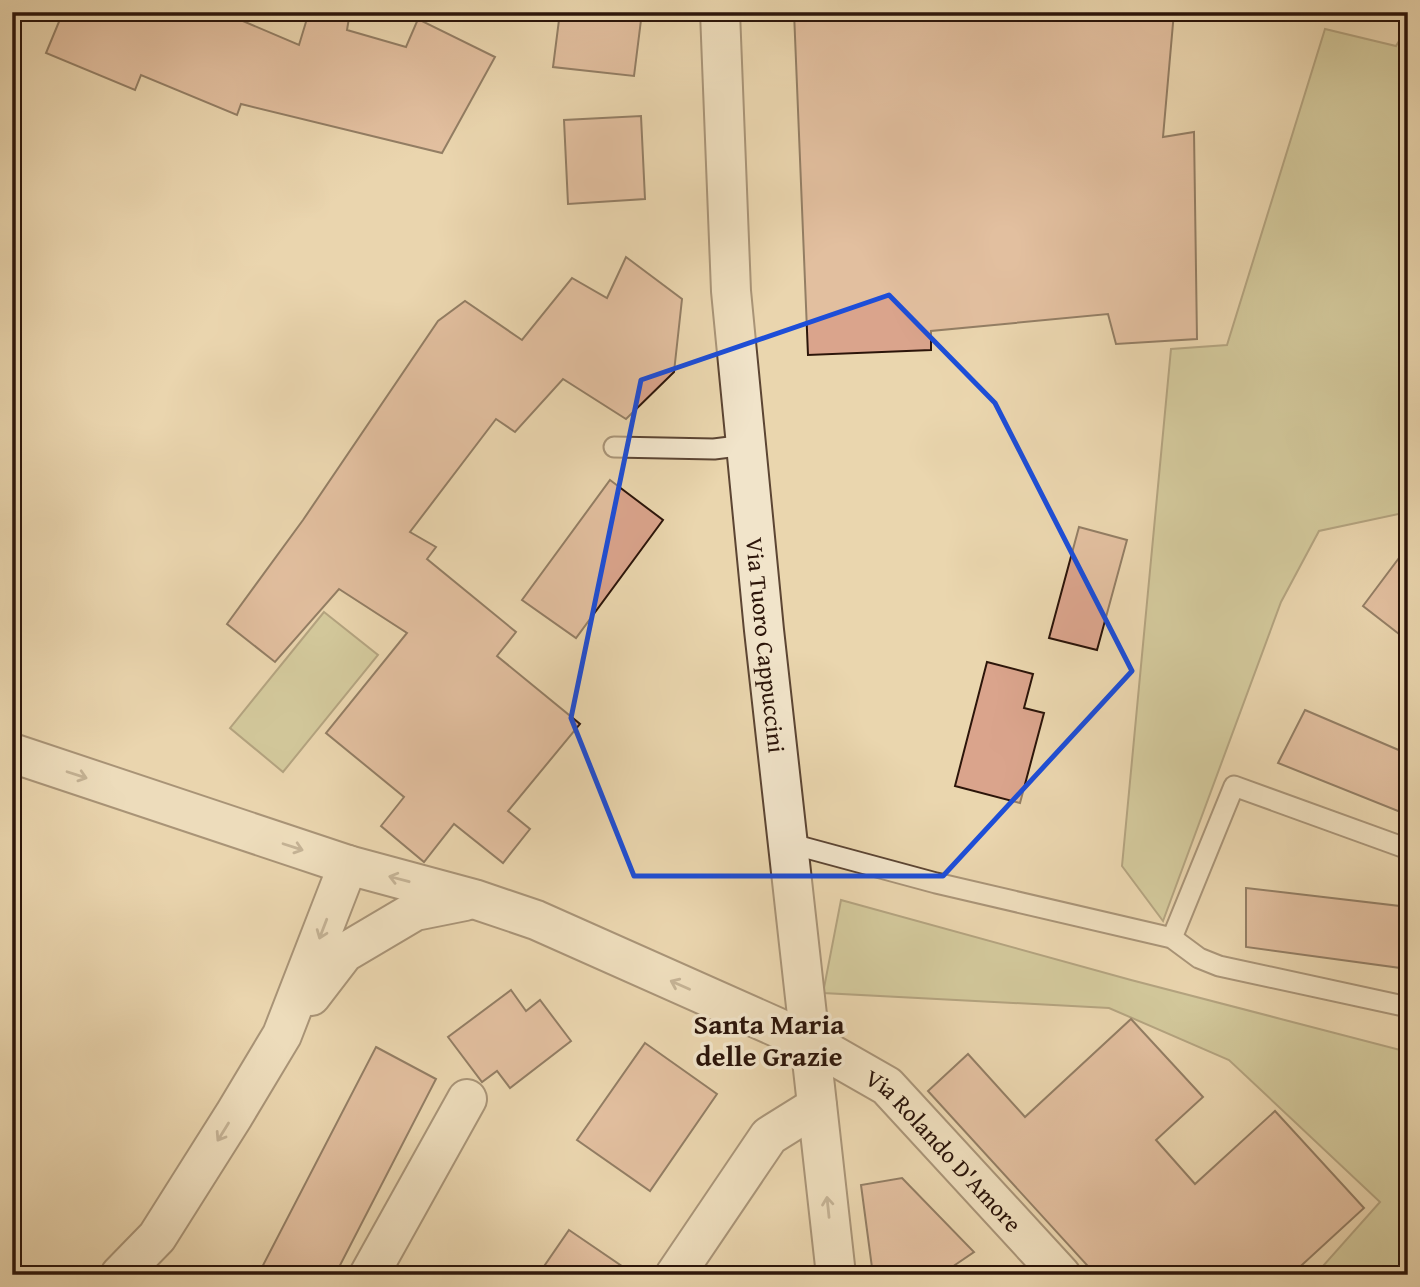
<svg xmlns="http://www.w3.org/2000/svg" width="1420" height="1287" viewBox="0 0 1420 1287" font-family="'Gentium Book Plus',serif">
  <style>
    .green { fill: #bbbc87; stroke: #746848; stroke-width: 2 }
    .building { fill: #daa48c; stroke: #2c150a; stroke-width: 2 }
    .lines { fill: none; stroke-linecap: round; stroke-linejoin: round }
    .lane-casing { stroke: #5c4533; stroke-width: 23 }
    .street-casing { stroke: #5c4533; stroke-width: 42 }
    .lane { stroke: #f1e4ca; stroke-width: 19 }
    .street { stroke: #f1e4ca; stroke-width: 38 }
    .oneway { stroke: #988774 }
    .marked { fill: none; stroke: #1d4ed8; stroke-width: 5; stroke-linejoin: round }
    .labels { text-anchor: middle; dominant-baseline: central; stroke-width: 7; stroke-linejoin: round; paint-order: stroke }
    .street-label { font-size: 24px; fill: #2c150a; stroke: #f1e4ca }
    .quarter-label { font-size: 28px; font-weight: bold; fill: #2c150a; stroke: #f1e4ca }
  </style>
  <rect width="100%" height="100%" fill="#ead6ae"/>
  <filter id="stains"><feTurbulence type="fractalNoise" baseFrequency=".00286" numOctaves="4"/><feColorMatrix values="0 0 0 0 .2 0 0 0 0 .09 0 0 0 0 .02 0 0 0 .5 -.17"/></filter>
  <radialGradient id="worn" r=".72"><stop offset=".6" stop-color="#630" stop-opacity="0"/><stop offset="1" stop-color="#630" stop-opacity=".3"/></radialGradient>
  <g class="green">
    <polygon points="1408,26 1408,512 1319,531 1281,602 1163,921 1122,866 1171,349 1227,345 1325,29 1396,46"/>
    <polygon points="324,612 378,655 283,772 230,728"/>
    <polygon points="841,900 1131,980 1408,1052 1408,1275 1315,1275 1380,1202 1229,1060 1109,1008 823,993"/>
  </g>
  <g class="building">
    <polygon points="63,12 222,12 299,45 309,12 350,12 347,30 406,47 418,19 495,57 442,153 241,104 237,115 141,75 135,90 46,53"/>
    <polygon points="560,12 642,12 634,76 553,67"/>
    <polygon points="794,12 1174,12 1163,137 1194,132 1197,339 1116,344 1108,314 931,331 931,350 808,355"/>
    <polygon points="641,116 645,199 568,204 564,120"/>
    <polygon points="626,257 682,299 674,372 626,419 563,379 515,432 496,419 410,532 436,547 427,559 516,632 497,656 580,724 508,811 530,829 503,863 454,824 424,862 381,826 404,797 326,733 407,633 339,589 275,662 227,624 303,520 438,321 465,301 522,340 572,278 607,298"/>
    <polygon points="610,480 663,520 576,638 522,600"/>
    <polygon points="1079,527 1127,540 1097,650 1049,638"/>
    <polygon points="1408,546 1408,641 1363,606"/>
    <polygon points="987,662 1033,674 1024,708 1044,713 1020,803 955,786"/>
    <polygon points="1305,710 1408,754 1408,815 1278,763"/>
    <polygon points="1246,888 1408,907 1408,969 1246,947"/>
    <polygon points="511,990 526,1011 540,1000 571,1041 510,1088 497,1071 482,1082 448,1037"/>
    <polygon points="1131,1019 1203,1097 1156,1140 1195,1184 1275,1111 1364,1208 1291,1275 1096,1275 928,1091 968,1054 1025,1117"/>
    <polygon points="645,1043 717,1094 650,1191 577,1140"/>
    <polygon points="376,1047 436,1079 335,1275 258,1275"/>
    <polygon points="902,1178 974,1252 952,1267 951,1275 873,1275 861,1185"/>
    <polygon points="569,1230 635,1275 538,1275"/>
  </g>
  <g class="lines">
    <defs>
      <g id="lane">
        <polyline points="614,447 714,449 746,445"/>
        <polyline points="788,843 936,883 1172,938 1199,958 1219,966 1408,1007"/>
        <polyline points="1172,938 1234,786 1408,849"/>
      </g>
      <g id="street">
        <path id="s1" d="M720,12l11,279 33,339 72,645"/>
        <path id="s2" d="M12,753l336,112 126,34 62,21 274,122 77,44 174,189"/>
        <polyline points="311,996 344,953 415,911 465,901"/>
        <polyline points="120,1275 157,1237 234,1115 282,1035 348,865"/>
        <polyline points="369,1275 467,1099"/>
        <polyline points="675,1275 769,1136 817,1106"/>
      </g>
    </defs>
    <use href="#lane" class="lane-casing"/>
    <use href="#street" class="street-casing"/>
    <use href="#lane" class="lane"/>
    <use href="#street" class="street"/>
  </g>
  <defs><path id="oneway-shaft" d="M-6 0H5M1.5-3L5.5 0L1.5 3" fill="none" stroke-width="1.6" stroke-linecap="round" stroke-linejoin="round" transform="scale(1.75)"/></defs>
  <g class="oneway">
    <use href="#oneway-shaft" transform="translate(77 775) rotate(18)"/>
    <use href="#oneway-shaft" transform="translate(293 847) rotate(18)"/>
    <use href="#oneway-shaft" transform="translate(399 879) rotate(-165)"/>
    <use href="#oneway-shaft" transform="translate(323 929) rotate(111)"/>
    <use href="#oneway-shaft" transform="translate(680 985) rotate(-156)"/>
    <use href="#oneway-shaft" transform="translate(223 1132) rotate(122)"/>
    <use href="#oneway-shaft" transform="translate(828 1207) rotate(-96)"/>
  </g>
  <path d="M0 0H1420V1287H0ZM889,295l106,108 137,268 -189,205h-309l-63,-158 70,-338z" fill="#ead6ae" fill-opacity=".55" fill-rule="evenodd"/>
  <path class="marked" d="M889,295l106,108 137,268 -189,205h-309l-63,-158 70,-338z"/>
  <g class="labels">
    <g class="street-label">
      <text stroke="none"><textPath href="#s1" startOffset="635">Via Tuoro Cappuccini</textPath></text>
      <text stroke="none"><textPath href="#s2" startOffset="1024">Via Rolando D'Amore</textPath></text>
    </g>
    <g class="quarter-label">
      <text x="769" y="1023">Santa Maria<tspan x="769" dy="32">delle Grazie</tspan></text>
    </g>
  </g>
  <rect width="1420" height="1287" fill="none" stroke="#ead6ae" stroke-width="42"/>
  <rect x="14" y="14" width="1392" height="1259" fill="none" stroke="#2c150a" stroke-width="3.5"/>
  <rect x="21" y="21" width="1378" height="1245" fill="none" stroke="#2c150a" stroke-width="2"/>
  <rect width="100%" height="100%" filter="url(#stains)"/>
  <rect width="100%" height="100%" fill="url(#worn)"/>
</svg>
